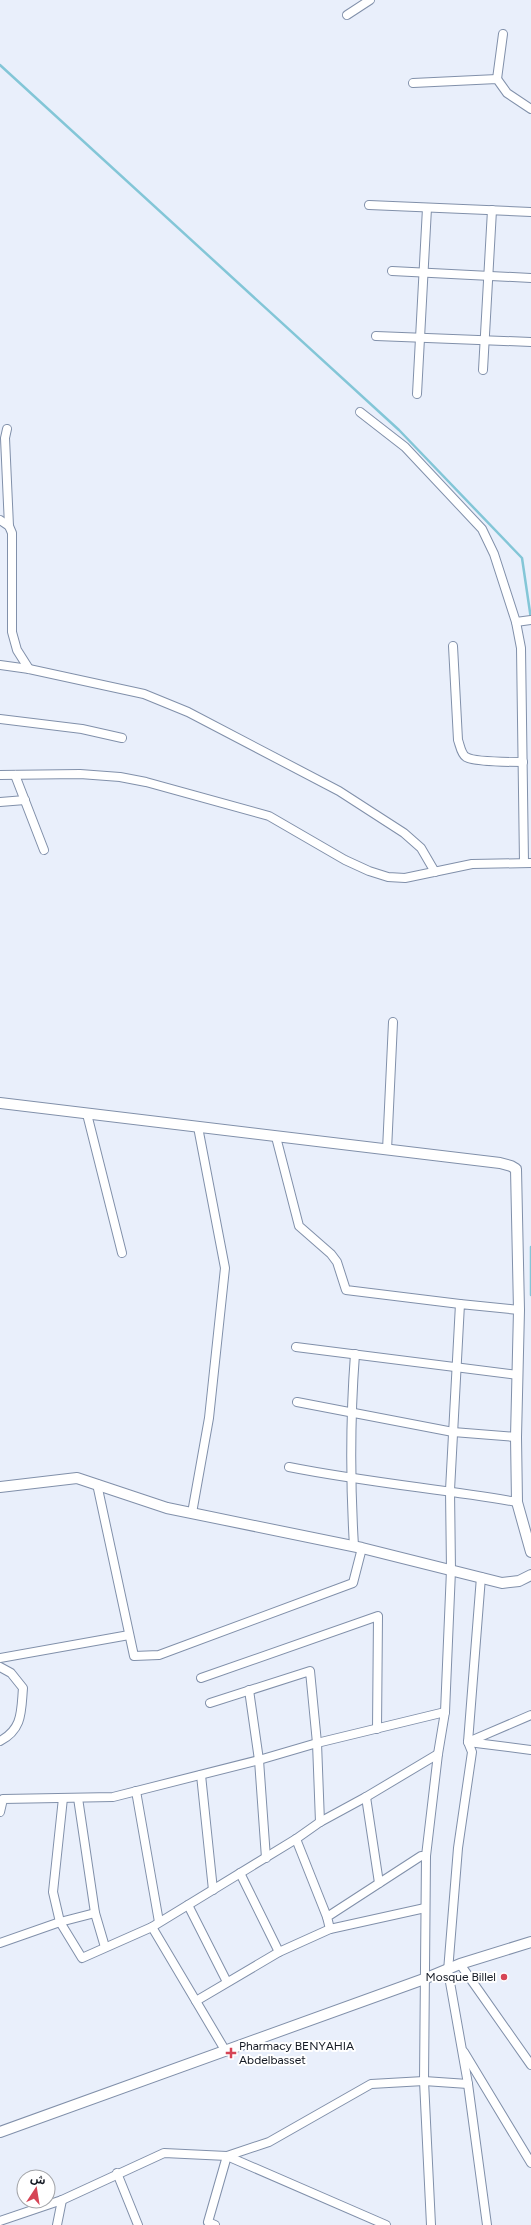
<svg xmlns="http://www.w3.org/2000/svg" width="531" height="2225" viewBox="0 0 531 2225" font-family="Figtree,'Noto Sans Arabic',sans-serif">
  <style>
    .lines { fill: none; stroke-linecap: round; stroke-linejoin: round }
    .stream { stroke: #83c6d7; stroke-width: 2.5 }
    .minor-casing { stroke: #8190aa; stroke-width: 10 }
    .tertiary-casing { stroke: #8190aa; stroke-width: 12 }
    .minor { stroke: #fff; stroke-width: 8 }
    .tertiary { stroke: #fff; stroke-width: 10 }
    .poi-dot { fill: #d64556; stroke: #fff; stroke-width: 1.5 }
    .labels { text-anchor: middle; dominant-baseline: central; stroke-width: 4; stroke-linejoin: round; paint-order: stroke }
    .poi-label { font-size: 12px; fill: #141923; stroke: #fff; text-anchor: end }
  </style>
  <rect width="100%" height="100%" fill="#e9effb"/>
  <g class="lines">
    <g class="stream">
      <polyline points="0,65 399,430 522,558 531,619"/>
      <polyline points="531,1247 531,1295"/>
    </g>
    <defs>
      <g id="minor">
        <polyline points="347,15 370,0"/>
        <polyline points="497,79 503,34"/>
        <polyline points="413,83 497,79 507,93 531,109"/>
        <polyline points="369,205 531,212"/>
        <polyline points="392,271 531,278"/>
        <polyline points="376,336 531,342"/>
        <polyline points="483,370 492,210"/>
        <polyline points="417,394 427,208"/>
        <polyline points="360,412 405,447 482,529 494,554 516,622 521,648 524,863"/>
        <polyline points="7,429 5,438 9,526"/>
        <polyline points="0,520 9,526 12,533 12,632 17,650 29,669"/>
        <polyline points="516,622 531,620"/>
        <path d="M453,646l5,94c2,5 3,14 8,17 8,5 46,5 57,5"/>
        <polyline points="0,665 29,669 144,694 188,712 339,791 404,833 421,848 435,872"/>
        <polyline points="0,719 82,729 122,738"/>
        <polyline points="0,775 80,774 120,777 146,782 269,816 345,860 369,871 388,877 405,878 472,864 531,863"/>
        <polyline points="15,775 44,850"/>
        <polyline points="0,802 25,800"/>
        <polyline points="87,1114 122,1253"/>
        <polyline points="276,1137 299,1226 331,1254 337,1262 346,1290 460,1304"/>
        <polyline points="387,1150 393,1022"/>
        <polyline points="296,1347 518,1375"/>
        <polyline points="297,1402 453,1432 516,1437"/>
        <path d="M289,1467c75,15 152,22 228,35"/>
        <polyline points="97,1484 134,1656 159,1655 353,1583 362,1548"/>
        <polyline points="192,1513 209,1418 225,1268 198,1127"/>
        <path d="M354,1546c-4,-66 -4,-126 1,-192"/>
        <polyline points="481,1577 468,1742 531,1750"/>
        <polyline points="0,1658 129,1635"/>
        <path d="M0,1667l11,6 12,15c-2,23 0,41 -23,53"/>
        <polyline points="201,1678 378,1616 377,1729"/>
        <polyline points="249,1690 259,1760 266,1858"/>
        <polyline points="210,1703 310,1671 317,1743 320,1822"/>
        <polyline points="201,1775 213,1890"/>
        <polyline points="136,1791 159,1922"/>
        <polyline points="366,1797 379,1883"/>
        <polyline points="63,1798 53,1892 60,1922 82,1958 152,1927 296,1839 320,1822 366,1797 438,1754"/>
        <polyline points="78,1798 95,1913 105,1947"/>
        <polyline points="0,1812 3,1799 113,1797 259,1760 317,1743 445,1712"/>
        <polyline points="296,1839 327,1917"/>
        <polyline points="240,1873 279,1952"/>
        <polyline points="188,1905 227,1982"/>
        <polyline points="425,1908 330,1929 327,1917 421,1856 426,1856"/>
        <polyline points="152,1927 225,2050"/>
        <polyline points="0,1943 60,1922 95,1913"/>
        <polyline points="460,1964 531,2065"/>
        <polyline points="196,2001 279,1952 330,1929"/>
        <polyline points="464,2052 531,2163"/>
        <polyline points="117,2173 138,2225"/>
        <polyline points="0,2221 62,2200 164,2153 227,2156 386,2225"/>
        <polyline points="57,2225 62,2200"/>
        <polyline points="215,2225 208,2222 227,2156 269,2142 371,2084 424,2081 468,2084"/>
        <polyline points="431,2225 424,2081 426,1856 438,1754 445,1712 451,1570 450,1490 460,1304 519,1310"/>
        <polyline points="487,2225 468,2084 448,1971 458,1848 472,1752 468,1742 531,1715"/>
      </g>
      <g id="tertiary">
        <polyline points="0,1103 500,1163 511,1166 516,1169 519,1310 516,1437 517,1502 531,1552"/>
        <polyline points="0,1487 77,1478 167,1508 362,1548 502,1583 519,1581 531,1575"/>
        <polyline points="0,2132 424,1979 460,1964 531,1942"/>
      </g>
    </defs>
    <use href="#minor" class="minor-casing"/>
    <use href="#tertiary" class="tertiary-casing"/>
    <use href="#minor" class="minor"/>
    <use href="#tertiary" class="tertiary"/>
  </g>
  <g class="poi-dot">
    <circle cx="504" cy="1977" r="4"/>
    <path d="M229 2047h4v4h4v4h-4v4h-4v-4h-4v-4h4z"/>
  </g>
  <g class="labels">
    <g class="poi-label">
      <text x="496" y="1977">Mosque Billel</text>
      <text x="239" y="2046" text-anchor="start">Pharmacy BENYAHIA<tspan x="239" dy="14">Abdelbasset</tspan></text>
    </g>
  </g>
  <g transform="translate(36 2189) rotate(12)"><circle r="19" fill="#ffffff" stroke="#a1a3a7"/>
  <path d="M0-3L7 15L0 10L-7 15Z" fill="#d64556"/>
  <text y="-6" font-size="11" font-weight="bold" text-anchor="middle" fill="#141923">ش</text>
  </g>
</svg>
